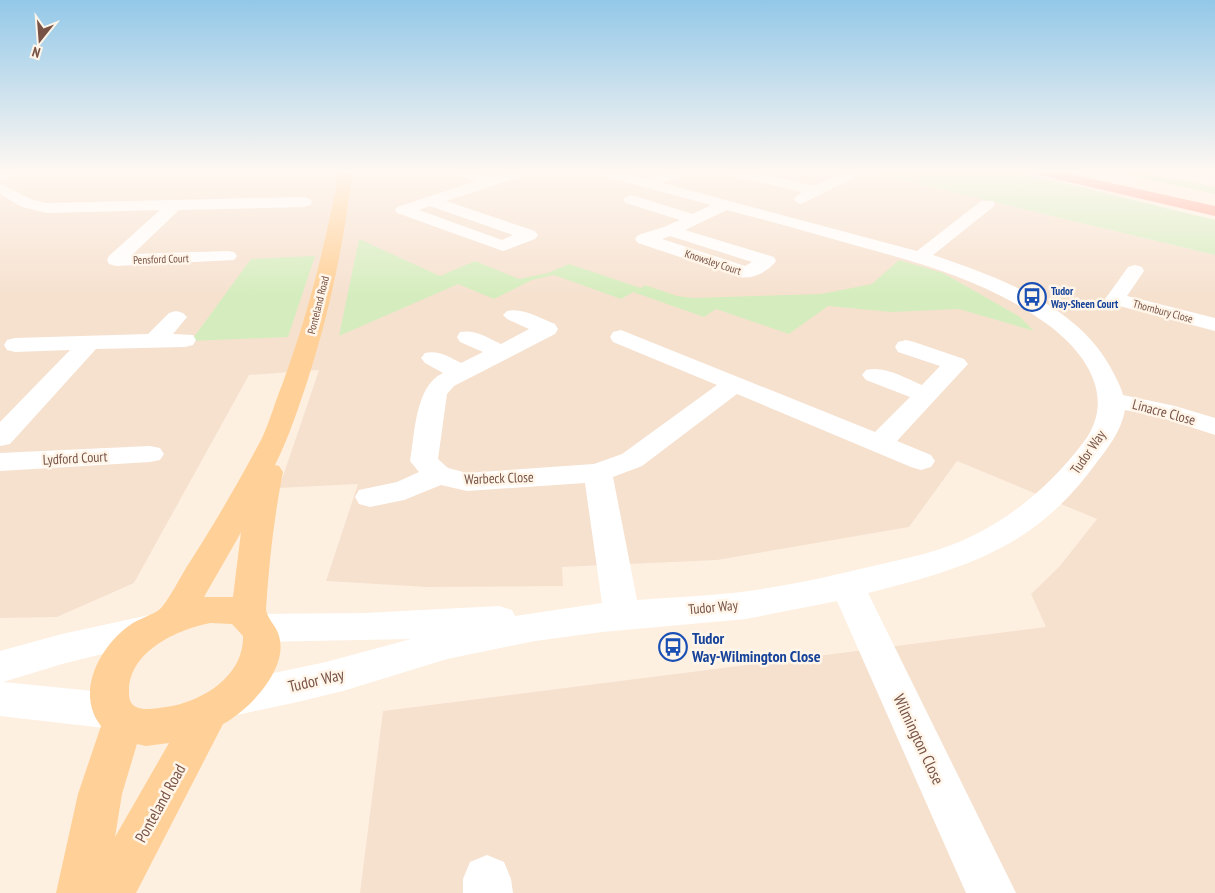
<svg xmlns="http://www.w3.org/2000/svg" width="1215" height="893" viewBox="0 0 1215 893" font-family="'PT Sans Narrow',sans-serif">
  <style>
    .residential { fill: #f6e1cf }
    .green { fill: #d5edbe }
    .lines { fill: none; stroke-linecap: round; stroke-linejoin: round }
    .minor { fill: #fff; fill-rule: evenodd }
    .major { fill: #ffd097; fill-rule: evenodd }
    .highway { fill: #fea592; fill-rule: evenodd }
    .labels { text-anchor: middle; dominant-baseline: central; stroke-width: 5; stroke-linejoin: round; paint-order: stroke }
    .far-street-label { font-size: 11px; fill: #785345; stroke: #fff5e9 }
    .far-transit-label { font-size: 11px; font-weight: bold; fill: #164399; stroke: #fff5e9; text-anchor: start }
    .street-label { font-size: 14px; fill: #785345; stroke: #fff5e9 }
    .near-transit-label { font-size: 16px; font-weight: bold; fill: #164399; stroke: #fff5e9; text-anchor: start }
    .near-street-label { font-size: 16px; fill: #785345; stroke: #fff5e9 }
  </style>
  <rect width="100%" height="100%" fill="#fef0e1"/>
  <polygon class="residential" points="0,170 860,170 1215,255 1215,893 360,893 383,711 1046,627 1031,594 1059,567 1097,519 957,461 909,527 717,560 562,567 563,586 427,587 326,581 358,484 279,488 319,370 249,375 134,583 57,617 0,618"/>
  <g class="green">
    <polygon points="860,170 1010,170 1215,220 1215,255"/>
    <polygon points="1104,170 1133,170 1215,187 1215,194"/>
    <polygon points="359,239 440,276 475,261 519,279 548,273 569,264 641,288 645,285 677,296 693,298 821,294 872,284 899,260 943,273 1020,317 1034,331 959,309 891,312 828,306 789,334 716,309 704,317 633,292 621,299 554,275 532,280 494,299 458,284 339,336"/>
    <polygon points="315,256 288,337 191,341 251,259"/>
  </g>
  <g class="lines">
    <g class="minor">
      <polygon points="5,170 31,170 29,173 0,179 0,171"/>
      <path d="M446,170h21l24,7 22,-7h20l-2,3 -85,28 89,30 3,4 -3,4 -32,12 -106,-38 -2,-3 2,-3 79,-26 -28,-8zM430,206l83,29 -11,5 -83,-30z"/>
      <path d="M591,170h22l33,9 25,-9h19l-2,3 -26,10 255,68 64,-50h12l2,3 -2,3 -60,48c67,23 148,51 181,119 3,6 7,13 9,21l52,11 40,12v17l-55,-18 -35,-7c-4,22 -18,39 -31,56 -61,83 -131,103 -226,127l148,300h-50l-129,-292 -91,18 -144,13 -67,9 -88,18 -104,32 -50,12 -66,14 -14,-5 -6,-12 6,-12 14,-5 99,-21 85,-23 -153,3 -13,-4 -5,-10 5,-10 13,-4 107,-1 134,-7 13,4 3,6 87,-13 -17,-120 -118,8 -26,-6 -37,15 -34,7 -11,-3 -4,-7 4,-7 38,-8 22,-10 -9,-11c5,-28 5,-75 33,-88l-18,-10 -4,-5 4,-5c14,-3 24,4 36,10l22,-11 -23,-10 -3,-5 3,-5c15,-3 28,6 41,12l28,-15 -22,-10 -4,-4 4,-4c15,-4 33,7 48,13l3,5 -3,5 -101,52 -7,8 -9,65 10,9 19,5 127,-9 28,-10 95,-69 -104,-43 -3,-5 3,-5 8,-2 254,102 35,-35 -44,-17 -4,-5 4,-5c18,-5 39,8 56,15l18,-19 -42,-14 -3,-5 3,-5 8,-2 8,2 50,17 4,5 -71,77 34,14 4,6 -4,6 -10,3 -10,-3 -174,-73 -95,72 -29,11 24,123c37,-3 75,-4 112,-9 42,-6 83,-15 124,-25 35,-8 71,-15 103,-32 42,-21 78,-53 107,-91 34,-44 4,-90 -36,-119 -57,-42 -126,-61 -193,-79 -42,-12 -85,-24 -127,-35l-42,20 89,27 2,4c-7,10 -24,19 -36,16l-102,-34 -3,-4 3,-4 26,-8 16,-7 -54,-17 -3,-3 3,-3 5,-2 62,19 18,-9 -118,-32zM670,236l82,26 -7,4 -83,-27z"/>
      <polygon points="719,170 743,170 815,186 843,172 853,172 855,175 853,178 801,204 796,202 793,199 802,192 721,173"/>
      <polygon points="0,184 33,200 47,203 304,197 310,199 312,202 310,205 304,207 179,210 133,254 228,251 234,252 237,256 234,260 116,266 109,264 107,260 109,256 160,210 47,213 22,207 0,194"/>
      <polygon points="1135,265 1142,267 1144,271 1127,296 1215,318 1215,331 1108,303 1105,299 1108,295 1128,267"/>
      <polygon points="176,311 183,313 187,317 173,334 193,335 196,340 193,345 185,347 96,349 10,444 0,446 0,422 70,350 15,352 7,350 4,345 7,340 15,338 148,334 169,313"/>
      <polygon points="150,446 160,448 164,454 160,460 150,462 0,471 0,453"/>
      <polygon points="154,614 167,618 172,628 167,638 62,664 3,682 113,693 127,698 133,711 127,724 113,729 0,716 0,651 62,634"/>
      <polygon points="487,855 504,862 511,879 513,893 463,893 463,879 470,862"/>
    </g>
    <path class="major" d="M339,170h14c-9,71 -23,141 -45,209 -10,30 -19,58 -33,86l4,1 4,6c-9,45 -14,90 -17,137 0,8 11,18 13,27 10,33 -30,74 -56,88l-87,169h-80l22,-99 23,-68c-26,-33 -2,-79 29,-101 8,-6 23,-10 30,-16 7,-6 20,-31 26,-41 27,-42 53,-86 76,-130 8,-17 13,-36 20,-53 26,-70 44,-142 57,-215zM241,532l-8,65h-29l35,-61zM211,623l21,1 11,12c1,43 -46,69 -84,72 -8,1 -16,2 -23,-1 -7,-4 -7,-10 -7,-16 0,-40 49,-62 82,-68zM169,743l-54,94 7,-43 15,-50 9,2z"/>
    <polygon class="highway" points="1028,170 1052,170 1215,206 1215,216 1035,174"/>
  </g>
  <linearGradient id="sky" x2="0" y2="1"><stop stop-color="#93c8e8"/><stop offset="0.58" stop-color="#fff8f2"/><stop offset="1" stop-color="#fff8f2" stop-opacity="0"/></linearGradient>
  <rect width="1215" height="295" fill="url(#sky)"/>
  <defs>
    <symbol id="bus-ring" viewBox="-11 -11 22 22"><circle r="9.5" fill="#fff5e9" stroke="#1a4fb4" stroke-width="1.5"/><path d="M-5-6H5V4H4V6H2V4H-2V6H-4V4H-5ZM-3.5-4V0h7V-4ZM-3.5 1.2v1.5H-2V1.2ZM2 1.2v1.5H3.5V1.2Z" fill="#1a4fb4"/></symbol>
  </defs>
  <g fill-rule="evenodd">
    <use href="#bus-ring" x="1016" y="281" width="32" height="32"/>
    <use href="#bus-ring" x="657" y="631" width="32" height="32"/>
  </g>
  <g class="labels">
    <g class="far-street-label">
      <text transform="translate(161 259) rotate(-2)">Pensford Court</text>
      <text transform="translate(713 262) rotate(18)">Knowsley Court</text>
      <text transform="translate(318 305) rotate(-76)">Ponteland Road</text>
      <text transform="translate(1163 311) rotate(15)">Thornbury Close</text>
    </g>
    <g class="far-transit-label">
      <text x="1051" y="291">Tudor<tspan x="1051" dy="13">Way-Sheen Court</tspan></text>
    </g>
    <g class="street-label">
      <text transform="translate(1164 412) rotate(15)">Linacre Close</text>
      <text transform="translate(1088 452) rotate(-55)">Tudor Way</text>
      <text transform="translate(75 458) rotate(-3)">Lydford Court</text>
      <text transform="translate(499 478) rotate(-2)">Warbeck Close</text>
      <text transform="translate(713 607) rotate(-5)">Tudor Way</text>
    </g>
    <g class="near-transit-label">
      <text x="692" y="638">Tudor<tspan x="692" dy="18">Way-Wilmington Close</tspan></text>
    </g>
    <g class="near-street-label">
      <text transform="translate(316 680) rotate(-13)">Tudor Way</text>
      <text transform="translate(919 739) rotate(65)">Wilmington Close</text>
      <text transform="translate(160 803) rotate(-61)">Ponteland Road</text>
    </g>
  </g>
  <g transform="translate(40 40) rotate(197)" stroke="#fff5e9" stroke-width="4" paint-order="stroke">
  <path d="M0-4L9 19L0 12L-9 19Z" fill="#785345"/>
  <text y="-8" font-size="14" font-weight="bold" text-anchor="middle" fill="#785345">N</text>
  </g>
</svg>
